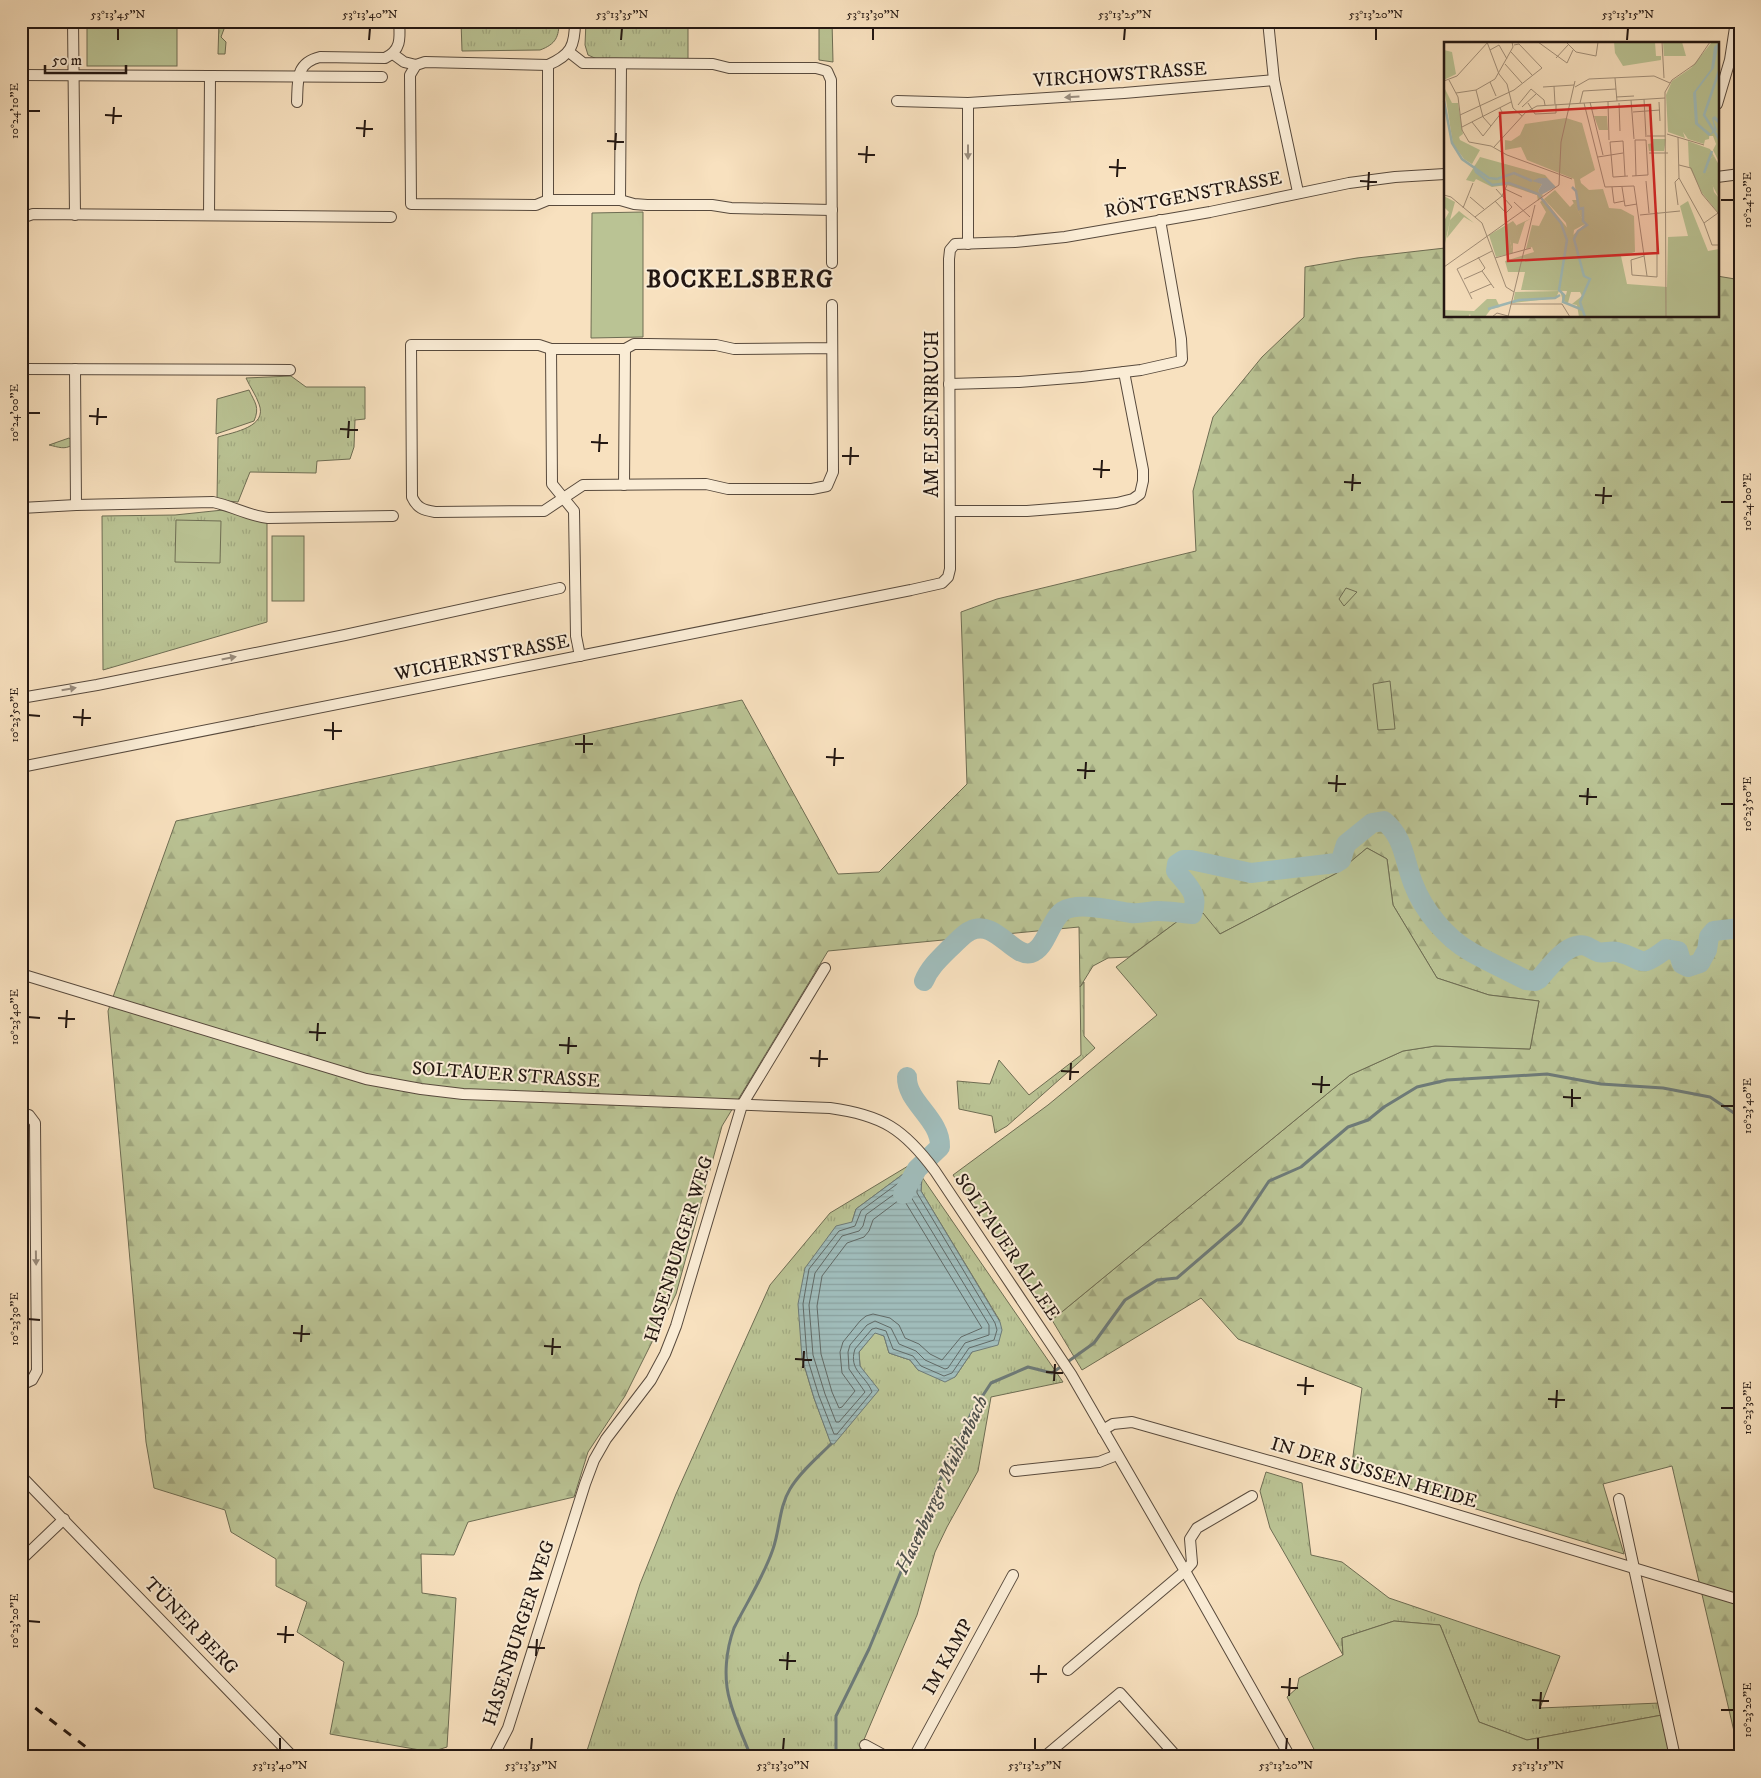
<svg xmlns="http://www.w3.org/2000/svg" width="1761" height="1778" viewBox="0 0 1761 1778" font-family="'IM FELL DW Pica',serif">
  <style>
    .grass { fill: url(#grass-tufts); stroke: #6e6d53 }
    .forest { fill: url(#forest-firs); stroke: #6e6d53 }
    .green { fill: #bac394; stroke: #6e6d53 }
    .water { fill: url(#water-rules); stroke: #6e7a77 }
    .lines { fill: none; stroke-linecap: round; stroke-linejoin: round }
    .shore { stroke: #626a66; stroke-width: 1 }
    .stream { stroke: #6e7a77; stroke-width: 3 }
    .river { stroke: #a0bcba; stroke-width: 20 }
    .minor-casing { stroke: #584a3d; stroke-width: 12 }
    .minor { stroke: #faecd5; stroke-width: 10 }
    .rail { stroke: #231712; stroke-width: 3; stroke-dasharray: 9 9; stroke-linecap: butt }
    .oneway { fill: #998c7d }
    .ticks { fill: none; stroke: #231712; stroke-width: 2 }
    .labels { text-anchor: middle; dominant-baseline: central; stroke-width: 4; stroke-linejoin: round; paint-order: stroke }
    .street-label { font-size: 19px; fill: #231712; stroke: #faecd5 }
    .water-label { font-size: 20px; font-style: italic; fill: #4f514d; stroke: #faecd5 }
    .district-label { font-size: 24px; font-weight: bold; letter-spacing: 1px; fill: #231712; stroke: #faecd5 }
    .inset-river { fill: none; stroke: #a0bcba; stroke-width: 2.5 }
    .inset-road { fill: none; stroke: #a3907a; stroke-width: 1 }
    .view { fill: #d62828; fill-opacity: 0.15; stroke: #d62828; stroke-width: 2.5 }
    .inset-edge { fill: none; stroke: #231712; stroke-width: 2.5 }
    .neatline { fill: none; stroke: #231712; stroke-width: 2 }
    .ticks-label { font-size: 12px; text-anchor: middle; fill: #231712 }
  </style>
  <defs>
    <pattern id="grass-tufts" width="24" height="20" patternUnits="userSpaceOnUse" patternTransform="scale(1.25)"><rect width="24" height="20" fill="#bac394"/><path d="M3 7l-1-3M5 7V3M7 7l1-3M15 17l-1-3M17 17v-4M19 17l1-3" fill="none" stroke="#a0a77f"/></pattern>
    <pattern id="forest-firs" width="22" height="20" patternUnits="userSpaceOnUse" patternTransform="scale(1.25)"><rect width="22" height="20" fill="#bac394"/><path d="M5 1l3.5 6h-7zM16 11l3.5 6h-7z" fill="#a0a77f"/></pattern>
    <pattern id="water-rules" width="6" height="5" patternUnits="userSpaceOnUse" patternTransform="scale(1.25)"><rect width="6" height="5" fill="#a0bcba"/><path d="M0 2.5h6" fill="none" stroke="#8aa19f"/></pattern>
  </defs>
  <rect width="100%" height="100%" fill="#f8e1bf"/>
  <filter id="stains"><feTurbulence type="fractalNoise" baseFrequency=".004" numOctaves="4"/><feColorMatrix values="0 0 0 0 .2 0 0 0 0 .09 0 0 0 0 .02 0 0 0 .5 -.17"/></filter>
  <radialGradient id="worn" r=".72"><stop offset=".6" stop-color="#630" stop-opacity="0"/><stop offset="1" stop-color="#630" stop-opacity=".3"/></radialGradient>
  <g class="grass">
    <polygon points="219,21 227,21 221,37 226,42 225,54 218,54"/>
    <path d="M461,21h98c0,16 -3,23 -19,29l-78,1z"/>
    <polygon points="586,21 688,21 688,59 597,59 588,55 585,45"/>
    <path d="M291,376l15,11h59v32l-10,1 -1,27 -4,12 -33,2 -1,12 -66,-1 -12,30 -21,-2 1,-63c16,-5 50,-10 41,-33 -3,-9 -9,-17 -13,-26z"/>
    <path d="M69,438l4,3 -1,4c-7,5 -14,2 -23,0z"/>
    <polygon points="223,510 267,521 267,622 103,670 102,516 175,515"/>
    <polygon points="1084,982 1084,1036 1095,1048 1007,1126 995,1133 992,1116 959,1109 957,1081 990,1084 999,1060 1029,1095 1081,1055 1080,987"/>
    <polygon points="913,1163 914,1166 856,1209 852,1222 802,1358 814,1398 831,1443 860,1366 859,1352 875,1332 884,1336 889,1353 910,1360 918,1370 955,1377 972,1352 1000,1321 921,1191 922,1177 1063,1382 991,1397 978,1471 947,1527 935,1552 917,1615 860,1749 859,1757 585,1757 640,1584 676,1494 770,1285 830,1213"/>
    <polygon points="1266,1472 1302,1483 1311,1555 1342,1562 1389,1598 1560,1656 1540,1708 1660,1703 1662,1715 1527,1740 1479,1722 1440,1625 1394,1621 1342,1638 1343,1655 1270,1528 1260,1491"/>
  </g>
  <polygon class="forest" points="1445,248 1445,316 1717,316 1717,276 1735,279 1740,308 1740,1757 1672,1466 1603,1484 1624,1554 1351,1471 1362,1388 1238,1339 1201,1298 1082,1370 1052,1320 1350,1075 1403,1051 1435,1046 1530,1049 1539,1001 1489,995 1437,978 1393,905 1387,859 1367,848 1337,873 1220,934 1182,918 1129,957 1108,958 1093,966 1080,987 1079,927 828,951 722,1126 676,1294 625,1396 588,1452 574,1497 468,1522 454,1555 421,1554 422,1593 456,1598 447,1747 431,1752 330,1734 344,1662 297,1632 307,1602 276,1586 276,1559 231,1532 225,1510 154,1488 146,1442 108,1011 176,821 742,700 838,874 879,872 967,784 961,612 997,599 1196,551 1193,491 1213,417 1262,357 1304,317 1305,267 1357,258"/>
  <g class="green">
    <rect x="87" y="21" width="90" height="45"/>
    <polygon points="819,21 832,21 833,62 819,60"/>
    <polygon points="643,212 643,337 591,338 592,213"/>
    <path d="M249,390c6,13 11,17 5,31l-38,13 1,-35z"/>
    <polygon points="176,520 221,521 220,563 175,562"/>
    <rect x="272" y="536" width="32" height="65"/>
    <polygon points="1346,588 1357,592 1344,606 1339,599"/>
    <polygon points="1390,681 1395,729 1378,730 1373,684"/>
    <polygon points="1367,848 1387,859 1393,905 1437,978 1489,995 1539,1001 1530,1049 1435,1046 1403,1051 1350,1075 1052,1320 953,1175 1048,1105 1157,1015 1116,967 1182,918 1203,913 1220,934 1337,873"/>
    <polygon points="1394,1621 1440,1625 1479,1722 1527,1740 1662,1715 1671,1757 1318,1757 1287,1697 1297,1688 1299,1678 1343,1655 1342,1638"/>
  </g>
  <polygon class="water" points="914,1166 922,1177 921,1191 1000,1322 1002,1330 998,1345 972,1352 955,1377 945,1382 918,1370 910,1360 889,1353 884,1336 875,1333 859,1352 860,1366 879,1390 834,1444 831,1444 814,1398 802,1358 798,1304 805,1268 836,1226 852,1222 856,1209"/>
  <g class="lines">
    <g class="shore">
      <path d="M911,1174h3l3,4v15l78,130 2,7 -3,10 -25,8 -17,25 -8,3 -23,-10 -8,-10 -20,-7 -7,-18 -10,-3 -4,1 -17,20c-7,22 11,26 17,43l-35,42h-3l-15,-38 -12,-39 -4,-53 6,-35 30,-38 16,-5 6,-15z"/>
      <polygon points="906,1186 909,1187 911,1197 989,1325 989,1335 965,1343 948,1368 945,1369 925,1360 916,1351 899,1344 891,1328 875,1321 867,1325 850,1345 848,1352 849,1369 865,1392 839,1422 836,1422 825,1394 813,1355 809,1305 815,1273 842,1236 859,1231 863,1226 866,1215"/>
      <polygon points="901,1199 904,1200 982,1328 961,1337 942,1360 930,1354 919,1344 905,1338 899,1325 890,1318 873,1314 866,1316 860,1321 843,1342 840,1352 842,1373 855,1391 842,1407 839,1408 832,1392 821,1354 817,1306 822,1276 847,1243 864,1237 869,1231 873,1220"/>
    </g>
    <g class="stream">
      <path d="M751,1757c-7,-18 -16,-37 -21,-56 -7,-23 -4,-51 4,-73 13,-26 30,-52 39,-79 7,-20 6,-42 17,-60 10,-17 27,-31 41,-45"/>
      <polyline points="836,1757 836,1716 869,1649 902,1569 927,1525 934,1493 972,1412 991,1383 1028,1367 1052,1373 1094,1343 1125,1300 1157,1280 1177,1278 1241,1223 1269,1181 1301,1167 1348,1127 1368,1120 1384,1107 1417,1087 1447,1080 1547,1074 1601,1084 1663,1088 1710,1097 1740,1117"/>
    </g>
    <g class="river">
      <path d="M924,981c5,-13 16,-23 26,-33 6,-5 13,-14 20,-17 25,-13 43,27 61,22 15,-4 19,-33 32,-42 16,-10 51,0 68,2 9,1 18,-2 27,-2 11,0 23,2 34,3 8,-20 -4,-28 -16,-43l1,-7 6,-4h8l60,13 85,-10 5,-3 5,-16 26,-21 12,-2c20,16 20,39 29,62 10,27 33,55 58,69 18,10 37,19 55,28l9,1 4,-2c10,-11 22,-29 37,-33 10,-3 14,3 22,6 6,2 13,-2 19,0 28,6 20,19 49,-3l12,2 4,13 6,3 12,-4 7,-13 2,-13 5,-6 26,-3"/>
      <path d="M903,1194l14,-25 23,-22c1,-28 -34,-45 -33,-70"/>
    </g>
    <defs>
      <g id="minor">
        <polyline points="73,21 75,215"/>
        <path d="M575,21c0,25 -4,34 -27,44l-123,-3 -9,3 -6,10 1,129 125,1 12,-5h72l14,4 13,1h65l19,3 101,2"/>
        <polyline points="1268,21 1274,80 1298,192"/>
        <polyline points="569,52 583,63 713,64 729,68 816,68 827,71 831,80 832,263"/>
        <polyline points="393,54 404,62 416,65"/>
        <polyline points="548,65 548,200"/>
        <polyline points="21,75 382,77"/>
        <polyline points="897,101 968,103 1124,93 1274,80"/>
        <path d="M297,102c1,-21 -2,-39 23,-45l65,1c17,-8 15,-21 14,-37"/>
        <polyline points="968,103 968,244"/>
        <polyline points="1717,104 1730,60 1736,21"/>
        <polyline points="1717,177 1740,174"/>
        <polyline points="620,200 621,64"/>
        <polyline points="209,215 210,76"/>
        <polyline points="21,218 33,214 391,217"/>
        <path d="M831,348l-97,1 -18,-4 -69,-1h-13l-9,5h-74l-12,-4h-128l1,152c5,11 11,13 23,15l109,-1 39,-26 123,-1 22,5h84l15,-3 6,-14 -1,-167"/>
        <polyline points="551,349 552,484 574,511 576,636 580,656"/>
        <polyline points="21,369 290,370"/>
        <polyline points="75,369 76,505"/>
        <polyline points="949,384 1019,382 1082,377 1141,370 1181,361 1182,359 1181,339 1160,220"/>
        <polyline points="624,485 625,349"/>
        <path d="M21,508l55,-3 137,-3c19,4 36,14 55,16l125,-2"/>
        <polyline points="950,511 1027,511 1077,507 1117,503 1133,499 1140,494 1143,481 1143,470 1124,372"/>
        <polyline points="21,698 97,685 345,635 560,588"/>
        <polyline points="21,767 911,590 942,583 948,577 950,569 949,259 950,250 955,244 1015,242 1065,237 1210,212 1349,183 1395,177 1445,174"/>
        <path d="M21,974l345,105 55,10 42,5 367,14c52,7 74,21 105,63l136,203 114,197 105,186"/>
        <polyline points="21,1113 29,1115 35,1123 37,1371 32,1380 21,1385"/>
        <polyline points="1103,1430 1113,1424 1132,1422 1404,1499 1740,1600"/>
        <polyline points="1015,1471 1099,1462 1117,1455"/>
        <polyline points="21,1476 293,1757"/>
        <polyline points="1619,1499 1675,1757"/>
        <polyline points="21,1560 64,1519"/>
        <polyline points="1068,1670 1185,1571 1192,1563 1190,1539 1197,1528 1252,1496"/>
        <polyline points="865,1745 887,1757"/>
        <polyline points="493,1757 508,1728 585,1484 594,1460 606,1439 651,1380 665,1354 676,1326 742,1105 825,968"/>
        <polyline points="914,1757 1013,1575"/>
        <polyline points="1044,1757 1120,1693 1177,1757"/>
      </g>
    </defs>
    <use href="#minor" class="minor-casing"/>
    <use href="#minor" class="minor"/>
    <polyline class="rail" points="21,1697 99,1757"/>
  </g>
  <defs><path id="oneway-solid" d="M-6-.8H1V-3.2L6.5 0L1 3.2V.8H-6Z" transform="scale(1.25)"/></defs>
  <g class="oneway">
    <use href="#oneway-solid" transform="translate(1072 97) rotate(176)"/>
    <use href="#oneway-solid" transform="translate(968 152) rotate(90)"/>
    <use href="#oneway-solid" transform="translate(229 658) rotate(-11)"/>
    <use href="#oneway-solid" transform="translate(69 689) rotate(-10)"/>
    <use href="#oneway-solid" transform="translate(36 1258) rotate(89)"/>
  </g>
  <path class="ticks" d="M118,40v-12M369,40l1,-12M621,40l1,-12M873,40v-12M1124,40l1,-12M1376,40v-12M1627,40l1,-12M28,111h12M105,115l17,1M113,124l1,-17M356,128l17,1M364,137l1,-17M607,141l17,1M615,150l1,-17M858,154l17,1M866,163l1,-17M1109,167l17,1M1117,177l1,-18M1360,181l17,1M1368,190l1,-18M1721,200h13M28,413h12M89,416l18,1M97,425l1,-17M340,429l18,1M348,438l1,-17M591,442l17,1M599,452l1,-18M842,456h17M850,465l1,-18M1093,469l17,1M1101,478l1,-18M1344,482l17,1M1352,491l1,-17M1595,495l17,1M1721,502h13M1603,504l1,-17M28,715l12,1M73,717l18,1M82,726l1,-17M324,730l18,1M333,740v-18M575,744h18M584,753v-18M826,757l18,1M834,766l1,-18M1077,770l18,1M1085,779l1,-17M1328,783l18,1M1336,792l1,-17M1579,796l18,1M1721,804h13M1587,805l1,-17M28,1017l12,1M58,1018l17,1M66,1028l1,-18M309,1032l17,1M317,1041l1,-18M559,1045l18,1M568,1054l1,-17M810,1058l18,1M819,1067l1,-17M1061,1071l18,1M1070,1080l1,-17M1312,1084l18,1M1321,1093l1,-17M1563,1097l18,1M1721,1106h13M1572,1107v-18M28,1319l12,1M293,1333l17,1M301,1342l1,-17M544,1346l17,1M552,1355l1,-17M795,1359l17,1M803,1368l1,-17M1046,1372l17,1M1054,1381l1,-17M1297,1385l17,1M1305,1395l1,-18M1548,1399l17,1M1556,1408l1,-18M1721,1408h13M28,1621l12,1M277,1634l17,1M285,1643l1,-17M528,1647l17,1M536,1656l1,-17M779,1660l17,1M787,1670l1,-18M1030,1674h17M1038,1683l1,-18M1281,1687l17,1M1289,1696l1,-18M1532,1700l17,1M1540,1709l1,-17M1721,1710h13M280,1750v-12M531,1750l1,-12M783,1750l1,-12M1035,1750v-12M1286,1750l1,-12M1538,1750v-12"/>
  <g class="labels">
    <g class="street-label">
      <text transform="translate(1120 75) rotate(-4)">VIRCHOWSTRASSE</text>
      <text transform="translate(1193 195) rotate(-11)">RÖNTGENSTRASSE</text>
      <text transform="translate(932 414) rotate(-90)">AM ELSENBRUCH</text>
      <text transform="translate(482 658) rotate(-11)">WICHERNSTRASSE</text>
      <text transform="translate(506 1075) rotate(4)">SOLTAUER STRASSE</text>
      <text transform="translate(1007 1247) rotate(56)">SOLTAUER ALLEE</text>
      <text transform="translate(679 1249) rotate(-73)">HASENBURGER WEG</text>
      <text transform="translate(1374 1473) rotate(16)">IN DER SÜSSEN HEIDE</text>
      <text transform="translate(191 1626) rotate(46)">TÜNER BERG</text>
      <text transform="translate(519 1633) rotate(-72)">HASENBURGER WEG</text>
      <text transform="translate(948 1657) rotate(-61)">IM KAMP</text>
    </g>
    <g class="water-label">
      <text transform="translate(942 1485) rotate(-65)">Hasenburger Mühlenbach</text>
    </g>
    <g class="district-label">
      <text x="740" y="280">BOCKELSBERG</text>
    </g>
  </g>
  <g transform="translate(1444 42)">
    <rect width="275" height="275" fill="#f8e1bf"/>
    <path d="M0,45l8,16h6l5,31 -4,3 1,3 20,10 -8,14 -8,-5 -11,-15zM150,74h13l1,14h-9zM209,97h13l-2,12h-15l-1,-7 5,-1zM36,115l65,18 11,12 -9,-9h-8l3,6 -4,7 5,4 -5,6 -1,-6 -30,-10 -15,2 -16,-8 -2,3 -8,-2zM0,154l11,6 -5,18 9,-9 15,12 -10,-6 -17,21 3,-17 -6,27v-27l5,-9 -5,-5zM88,176l-7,4 -7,22 -5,-1v10l-3,-12 7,-16zM115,249l-3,7 -43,5 2,-11z" fill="#bac394"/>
    <path d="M268,0h6l-9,97 -4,1 -1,4 -16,-5 -5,-7 2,6 -17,-6 -2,-37 6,-14 19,-13zM0,8l8,2 4,22 -12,6zM122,76l16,5 13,47 -15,9 1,4 8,7 14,-1 6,19 12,1 13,7 1,36 -14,4 6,28 40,3 1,-50 20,-1 -8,-30 8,-5 20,50 11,-2v68h-140l-2,-12 -5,-1 10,-8 -2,-4h-9l-3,11 -5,-2 -2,-7 5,1 1,-4 -46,-1 4,-18h-17l-3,-11 29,-9 -2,-5 -6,2 6,-24 7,1 7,-14 -6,-10 4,-3 29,36 12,-11 -13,-24h5l-3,-21 -47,-19 -6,-13 -16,3v-10l6,1 9,-6 5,-11zM244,99l22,8 4,7 -6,4 6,32 5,6v16l-17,-21 -13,-27zM43,257h9l4,8 -9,2 -6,8h-14l-1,-3 -2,3h-24v-7l30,1z" fill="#bac394"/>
    <path d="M170,0h41l1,14h5v4l-38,6 -8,-13zM219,0h19l4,14h-22zM269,0h6v120l-6,-12 3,-6 -3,-8h-10l-14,-18 5,-35 8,-19 7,-8zM270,114l5,9v33l-13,-25 2,-13zM111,148l15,17 4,-4 11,21 -11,6 -1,9 -4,-1 -3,-15 -22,-24zM69,179l7,9 -10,11 3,12 -17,4 -7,-22z" fill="#bac394"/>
    <path d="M275,0l-5,26 -18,24 2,31 13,11 3,-7 -2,-9 3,-2 4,4v4l-6,-5 4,11 -8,6 -14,-12 -2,-31 18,-24 3,-22zM95,136h8l9,9 -15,8 -3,-4 4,-7 -10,-3z" fill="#a0bcba"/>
    <path class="inset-river" d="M275,29l-15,44 15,24M0,59l8,42 10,16 27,19 8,1 17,-6 18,8M30,124l2,6 16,13 17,-2 29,11 23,29 6,17 -8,50 5,5 -1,7 20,8M260,131l8,-22M128,145l4,4 3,18 4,-1v13l4,4 -9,6 -4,8 10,37 6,3 -10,23 5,15M44,267l31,-9 36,-2 5,-3"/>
    <path class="inset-road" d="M43,0l12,32 8,10 6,24 9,8M94,0l29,21 6,-13M122,0l10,10 20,4 2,-14M218,0l2,36M46,8l9,-5 8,14M67,10l21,23M112,16l12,-13M61,22l17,19M171,36l2,23M5,38l9,17 4,33 7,12 22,4 16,9 65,24M0,39l13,-5 31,-34M46,40l6,14M110,44l1,18M99,45l31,-2M131,45l14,-8 65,-3 16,7M32,48l7,27 8,9M12,51l20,-3 19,-11 18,-32 -1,-5M172,55l18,-1M200,57l2,38M187,58l3,39M146,60l13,53M164,60l1,38M215,60l1,19M84,61l7,11 21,-1v-9M136,61l3,-12 33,-2M140,61l21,84 29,-1 13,90M175,61l1,28M74,63l13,-16 13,11 1,5M78,65l14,-13M147,67l16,-1M189,70l27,-2M16,73l54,-25 28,-22 -23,-24 -5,1M28,80l11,14 19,-24 -2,-4M18,85l49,-25M223,92l37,11M203,94h18M234,95l1,41 25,45 8,22h7M50,105l32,-35 11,-6 128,-8M205,111h19M154,115l25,-4M235,123l12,3 11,26 16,19 -14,10M181,134l-2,-35 -13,1 3,35h1l14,-1M188,134l15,-1h1l-2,-35h-11l1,36M202,139l3,32M168,145l2,16 10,-2M178,145l3,19 12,-2M61,147l17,8M0,153l7,2 31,26 24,64 8,5M26,155l14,12M51,159l11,12 6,-6 -16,-18M70,160l16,15M234,163l-3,-23 4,-4M19,166l10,-25M196,173l40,-4M31,175l27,-21 5,-11M200,214l-13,4 1,15 25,2v-65M34,215l7,11 -3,3M51,216l36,-10M0,225l115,-82 2,-43 14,-61M38,229l12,17M20,237l18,-8M26,251l21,-9M28,257l-15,-30 35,-18M67,262h51l8,13M48,275l5,-4 11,3M64,275l27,-112M222,275l-1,-225 7,-12 23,-16 15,-22"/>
    <path class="view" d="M206,63l8,148 -150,8 -8,-148z"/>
    <rect width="275" height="275" class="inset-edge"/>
  </g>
  <rect width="1761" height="1778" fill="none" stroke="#f8e1bf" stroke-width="55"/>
  <path d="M45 65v8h81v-8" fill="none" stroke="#231712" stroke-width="2.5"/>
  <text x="52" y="65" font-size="15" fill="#231712" stroke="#faecd5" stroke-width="4" paint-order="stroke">50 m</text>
  <rect x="28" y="28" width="1706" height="1722" class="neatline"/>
  <g class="ticks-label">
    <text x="118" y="18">53°13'45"N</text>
    <text x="370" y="18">53°13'40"N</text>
    <text x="622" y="18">53°13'35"N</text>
    <text x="873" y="18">53°13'30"N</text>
    <text x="1125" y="18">53°13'25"N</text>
    <text x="1376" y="18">53°13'20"N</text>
    <text x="1628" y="18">53°13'15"N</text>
    <text transform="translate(14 111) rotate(-90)" y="4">10°24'10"E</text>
    <text transform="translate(1747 200) rotate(-90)" y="4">10°24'10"E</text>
    <text transform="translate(14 413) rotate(-90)" y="4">10°24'00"E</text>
    <text transform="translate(1747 502) rotate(-90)" y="4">10°24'00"E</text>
    <text transform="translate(14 715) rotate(-90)" y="4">10°23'50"E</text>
    <text transform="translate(1747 804) rotate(-90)" y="4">10°23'50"E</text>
    <text transform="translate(14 1017) rotate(-90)" y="4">10°23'40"E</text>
    <text transform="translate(1747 1106) rotate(-90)" y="4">10°23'40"E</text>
    <text transform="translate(14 1319) rotate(-90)" y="4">10°23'30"E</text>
    <text transform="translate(1747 1408) rotate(-90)" y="4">10°23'30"E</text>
    <text transform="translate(14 1621) rotate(-90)" y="4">10°23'20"E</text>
    <text transform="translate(1747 1710) rotate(-90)" y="4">10°23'20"E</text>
    <text x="280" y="1769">53°13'40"N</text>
    <text x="531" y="1769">53°13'35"N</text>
    <text x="783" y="1769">53°13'30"N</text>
    <text x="1035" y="1769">53°13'25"N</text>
    <text x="1286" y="1769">53°13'20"N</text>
    <text x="1538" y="1769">53°13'15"N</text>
  </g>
  <rect width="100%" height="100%" filter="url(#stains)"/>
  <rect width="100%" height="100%" fill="url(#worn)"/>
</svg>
